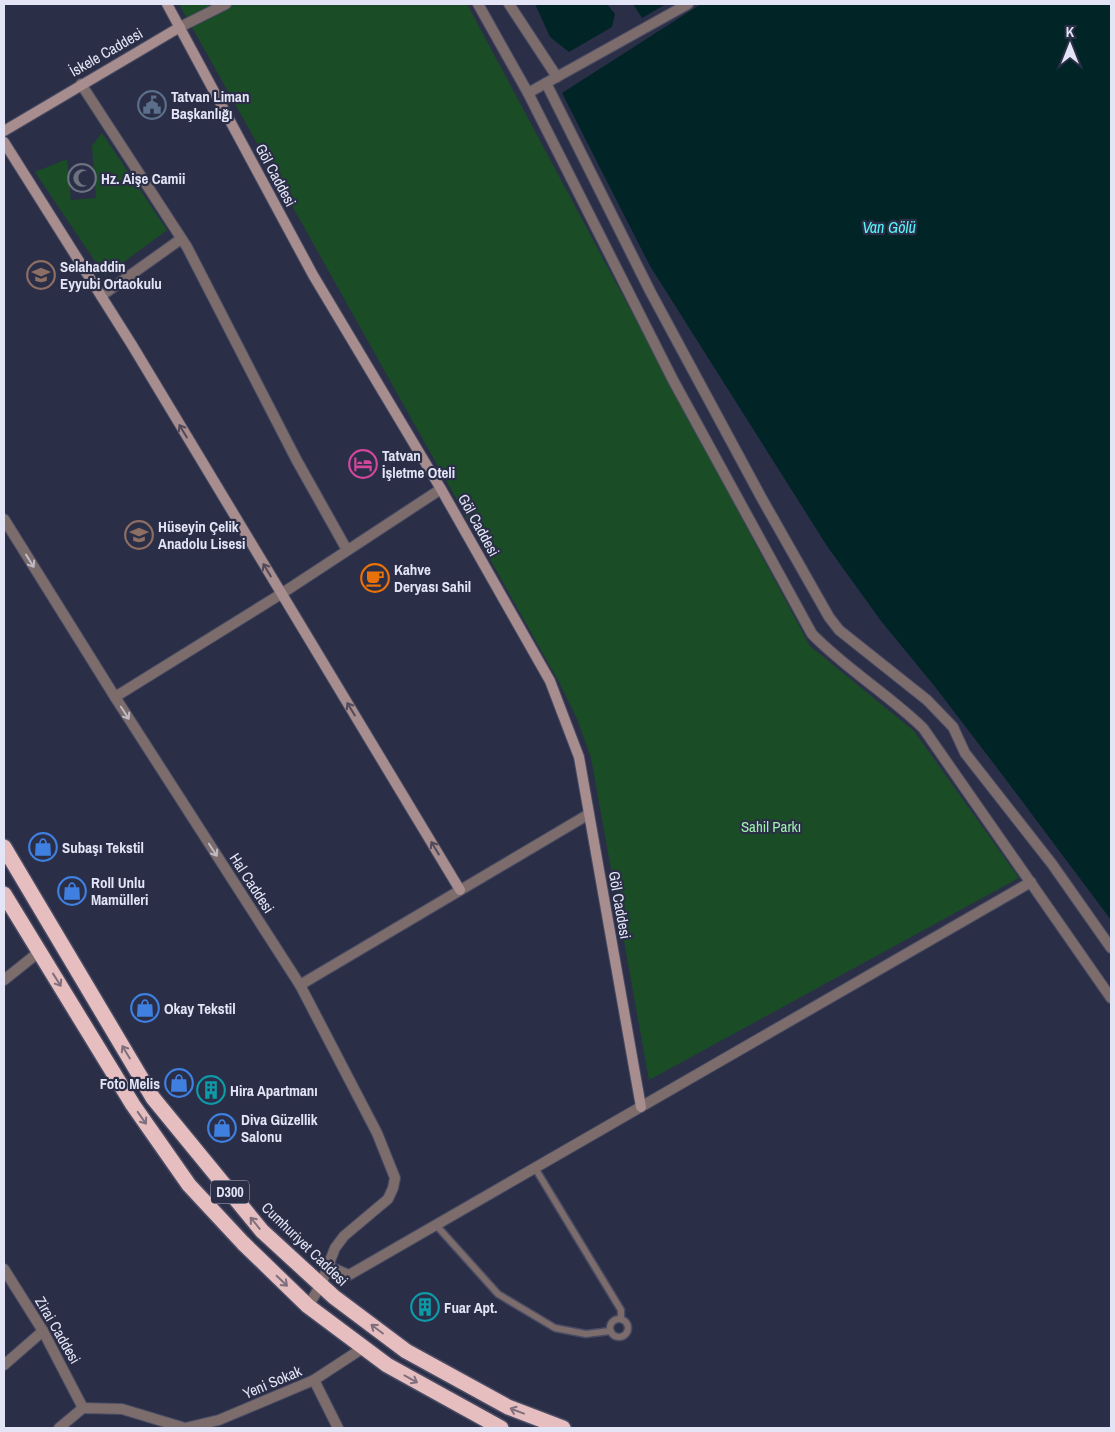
<svg xmlns="http://www.w3.org/2000/svg" width="1115" height="1432" viewBox="0 0 1115 1432" font-family="'Archivo Narrow',sans-serif">
  <style>
    .green { fill: #1a4d26 }
    .water { fill: #012526 }
    .lines { fill: none; stroke-linecap: round; stroke-linejoin: round }
    .lane-casing { stroke: #484b63; stroke-width: 9 }
    .street-casing { stroke: #484b63; stroke-width: 12 }
    .secondary-casing { stroke: #484b63; stroke-width: 12 }
    .highway-casing { stroke: #484b63; stroke-width: 18 }
    .lane { stroke: #7c6c6c; stroke-width: 6 }
    .street { stroke: #7c6c6c; stroke-width: 10 }
    .secondary { stroke: #a78d8e; stroke-width: 10 }
    .highway { stroke: #e6bebf; stroke-width: 15 }
    .oneway { stroke: #504a5c }
    .oneway2 { stroke: #bfbbc6 }
    .oneway3 { stroke: #7f6f7d }
    .labels { text-anchor: middle; dominant-baseline: central; stroke-width: 4.5; stroke-linejoin: round; paint-order: stroke }
    .shield { fill: #2b2e47; stroke: #acaec2; stroke-width: 1 }
    .shield-label { font-size: 14px; font-weight: bold; fill: #e3e5f6 }
    .street-label { font-size: 15px; fill: #e3e5f6; stroke: #2b2e47 }
    .poi-label { font-size: 15px; font-weight: bold; fill: #e3e5f6; stroke: #2b2e47; text-anchor: start }
    .park-label { font-size: 15px; fill: #9df3aa; stroke: #2b2e47 }
    .water-label { font-size: 16px; font-style: italic; fill: #59f7fb; stroke: #2b2e47 }
  </style>
  <rect width="100%" height="100%" fill="#2b2e47"/>
  <g class="green">
    <polygon points="179,4 467,4 810,646 914,731 1019,878 649,1080 591,758 577,719 560,684"/>
    <polygon points="102,133 167,230 105,276 35,172 67,159 71,200 96,198 92,146"/>
  </g>
  <g class="water">
    <polygon points="535,4 607,4 615,14 612,27 569,52 550,37"/>
    <polygon points="633,4 666,4 642,18"/>
    <polygon points="701,4 1111,4 1111,920 1007,781 936,688 881,621 827,546 650,266 562,93"/>
  </g>
  <g class="lines">
    <defs>
      <g id="lane">
        <polyline points="535,1168 621,1310 621,1319"/>
        <polyline points="436,1225 498,1294 555,1328 586,1334 610,1331"/>
        <circle cx="619" cy="1328" r="9"/>
      </g>
      <g id="street">
        <path d="M478,4l50,89 145,287 139,254c34,35 76,60 111,94l188,270"/>
        <polyline points="509,4 557,77"/>
        <polyline points="180,27 226,4"/>
        <polyline points="546,83 650,291 761,497 829,617 839,630 927,700 953,727 965,753 1052,864 1111,948"/>
        <polyline points="81,84 187,247 296,459 347,550"/>
        <polyline points="528,93 688,4"/>
        <polyline points="101,296 181,239"/>
        <polyline points="4,519 115,697 300,985 377,1133 395,1178 393,1188 388,1199 344,1236 335,1248 328,1266"/>
        <polyline points="115,697 281,594 441,489"/>
        <polyline points="4,980 39,952"/>
        <polyline points="300,985 589,814"/>
        <polyline points="4,1269 43,1331 83,1408"/>
        <polyline points="308,1306 321,1285 328,1266 349,1275 1031,882"/>
        <polyline points="4,1365 43,1331"/>
        <polyline points="314,1380 338,1428"/>
        <polyline points="59,1428 83,1408 122,1409 185,1428"/>
        <polyline points="185,1428 219,1420 314,1380 363,1348"/>
      </g>
      <g id="secondary">
        <polyline points="167,4 313,275 441,489 550,681 579,757 641,1107"/>
        <polyline points="4,131 180,27"/>
        <polyline points="4,142 132,345 460,890"/>
      </g>
      <g id="highway">
        <polyline points="4,847 153,1098 262,1231 334,1297 406,1351 508,1407 563,1428"/>
        <polyline points="4,894 133,1105 189,1185 243,1243 308,1306 387,1365 501,1428"/>
      </g>
    </defs>
    <use href="#lane" class="lane-casing"/>
    <use href="#street" class="street-casing"/>
    <use href="#secondary" class="secondary-casing"/>
    <use href="#highway" class="highway-casing"/>
    <use href="#lane" class="lane"/>
    <use href="#street" class="street"/>
    <use href="#secondary" class="secondary"/>
    <use href="#highway" class="highway"/>
  </g>
  <defs><path id="oneway-shaft" d="M-6 0H5M1.5-3L5.5 0L1.5 3" fill="none" stroke-width="1.6" stroke-linecap="round" stroke-linejoin="round" transform="scale(1.25)"/></defs>
  <g class="oneway">
    <use href="#oneway-shaft" transform="translate(183 431) rotate(-121)"/>
    <use href="#oneway-shaft" transform="translate(267 570) rotate(-121)"/>
    <use href="#oneway-shaft" transform="translate(351 709) rotate(-121)"/>
    <use href="#oneway-shaft" transform="translate(435 848) rotate(-121)"/>
  </g>
  <g class="oneway2">
    <use href="#oneway-shaft" transform="translate(30 561) rotate(58)"/>
    <use href="#oneway-shaft" transform="translate(125 713) rotate(57)"/>
    <use href="#oneway-shaft" transform="translate(213 850) rotate(57)"/>
  </g>
  <g class="oneway3">
    <use href="#oneway-shaft" transform="translate(57 980) rotate(58)"/>
    <use href="#oneway-shaft" transform="translate(126 1052) rotate(-121)"/>
    <use href="#oneway-shaft" transform="translate(142 1118) rotate(55)"/>
    <use href="#oneway-shaft" transform="translate(255 1223) rotate(-129)"/>
    <use href="#oneway-shaft" transform="translate(282 1281) rotate(44)"/>
    <use href="#oneway-shaft" transform="translate(377 1329) rotate(-143)"/>
    <use href="#oneway-shaft" transform="translate(411 1379) rotate(29)"/>
    <use href="#oneway-shaft" transform="translate(517 1411) rotate(-159)"/>
  </g>
  <defs>
    <symbol id="civic-ring" viewBox="-11 -11 22 22"><circle r="9.5" fill="#2b2e47" stroke="#5c6f8a" stroke-width="1.5"/><path d="M-.6-6.5H3V-4.5H.6V-3L4-1V1h2V6H-6V1h2V-1L-.6-3ZM-1.2 2.5V6h2.4V2.5Z" fill="#5c6f8a"/></symbol>
    <symbol id="mosque-ring" viewBox="-11 -11 22 22"><circle r="9.5" fill="#2b2e47" stroke="#6b7280" stroke-width="1.5"/><path d="M3.5-4.9A6 6 0 1 0 3.5 4.9A5 5 0 1 1 3.5-4.9Z" fill="#6b7280"/></symbol>
    <symbol id="school-ring" viewBox="-11 -11 22 22"><circle r="9.5" fill="#2b2e47" stroke="#8d6e63" stroke-width="1.5"/><path d="M0-5L7-2L0 1L-7-2ZM-4 1L0 2.5L4 1V4Q0 6-4 4Z" fill="#8d6e63"/></symbol>
    <symbol id="hotel-ring" viewBox="-11 -11 22 22"><circle r="9.5" fill="#2b2e47" stroke="#d1479c" stroke-width="1.5"/><path d="M-6-4.5h1.5V1H6V5H4.5V3h-9V5H-6ZM-4 0a1.8 1.8 0 1 1 3.6 0ZM.5 0V-2.5h3Q6-2.5 6 0Z" fill="#d1479c"/></symbol>
    <symbol id="cafe-ring" viewBox="-11 -11 22 22"><circle r="9.5" fill="#2b2e47" stroke="#e8710a" stroke-width="1.5"/><path d="M-5.5-4.5H6V0H3Q3 3.5 0 3.5H-2.5Q-5.5 3.5-5.5 0ZM3-3.2v2h1.7v-2ZM-6 4.5H4V6H-6Z" fill="#e8710a"/></symbol>
    <symbol id="shop-ring" viewBox="-11 -11 22 22"><circle r="9.5" fill="#2b2e47" stroke="#3f7fe0" stroke-width="1.5"/><path d="M-5-2.5h2.3a2.7 3.5 0 0 1 5.4 0H5L5.5 6h-11ZM-1.5-2.5h3a1.5 2.3 0 0 0-3 0Z" fill="#3f7fe0"/></symbol>
    <symbol id="building-ring" viewBox="-11 -11 22 22"><circle r="9.5" fill="#2b2e47" stroke="#0f9aa8" stroke-width="1.5"/><path d="M-4-6H4V6H1V3H-1V6H-4ZM-2.5-4.3h1.7v1.8h-1.7ZM.8-4.3h1.7v1.8H.8ZM-2.5-1h1.7V.8h-1.7ZM.8-1h1.7V.8H.8Z" fill="#0f9aa8"/></symbol>
  </defs>
  <g fill-rule="evenodd">
    <use href="#civic-ring" x="136" y="89" width="32" height="32"/>
    <use href="#mosque-ring" x="66" y="162" width="32" height="32"/>
    <use href="#school-ring" x="25" y="259" width="32" height="32"/>
    <use href="#hotel-ring" x="347" y="448" width="32" height="32"/>
    <use href="#school-ring" x="123" y="519" width="32" height="32"/>
    <use href="#cafe-ring" x="359" y="562" width="32" height="32"/>
    <use href="#shop-ring" x="27" y="831" width="32" height="32"/>
    <use href="#shop-ring" x="56" y="875" width="32" height="32"/>
    <use href="#shop-ring" x="129" y="992" width="32" height="32"/>
    <use href="#shop-ring" x="163" y="1067" width="32" height="32"/>
    <use href="#building-ring" x="195" y="1074" width="32" height="32"/>
    <use href="#shop-ring" x="206" y="1112" width="32" height="32"/>
    <use href="#building-ring" x="409" y="1291" width="32" height="32"/>
  </g>
  <g class="labels">
    <rect class="shield" x="211" y="1180.5" width="38" height="23" rx="4"/>
    <g class="shield-label">
      <text x="230" y="1192">D300</text>
    </g>
    <g class="street-label">
      <text transform="translate(106 52) rotate(-30)">İskele Caddesi</text>
      <text transform="translate(276 175) rotate(62)">Göl Caddesi</text>
      <text transform="translate(479 525) rotate(61)">Göl Caddesi</text>
      <text transform="translate(252 883) rotate(57)">Hal Caddesi</text>
      <text transform="translate(620 905) rotate(80)">Göl Caddesi</text>
      <text transform="translate(305 1244) rotate(44)">Cumhuriyet Caddesi</text>
      <text transform="translate(58 1330) rotate(60)">Zirai Caddesi</text>
      <text transform="translate(272 1382) rotate(-23)">Yeni Sokak</text>
    </g>
    <g class="poi-label">
      <text x="171" y="96">Tatvan Liman<tspan x="171" dy="17">Başkanlığı</tspan></text>
      <text x="101" y="178">Hz. Aişe Camii</text>
      <text x="60" y="266">Selahaddin<tspan x="60" dy="17">Eyyubi Ortaokulu</tspan></text>
      <text x="382" y="455">Tatvan<tspan x="382" dy="17">İşletme Oteli</tspan></text>
      <text x="158" y="526">Hüseyin Çelik<tspan x="158" dy="17">Anadolu Lisesi</tspan></text>
      <text x="394" y="569">Kahve<tspan x="394" dy="17">Deryası Sahil</tspan></text>
      <text x="62" y="847">Subaşı Tekstil</text>
      <text x="91" y="882">Roll Unlu<tspan x="91" dy="17">Mamülleri</tspan></text>
      <text x="164" y="1008">Okay Tekstil</text>
      <text x="160" y="1083" text-anchor="end">Foto Melis</text>
      <text x="230" y="1090">Hira Apartmanı</text>
      <text x="241" y="1119">Diva Güzellik<tspan x="241" dy="17">Salonu</tspan></text>
      <text x="444" y="1307">Fuar Apt.</text>
    </g>
    <g class="park-label">
      <text x="771" y="826">Sahil Parkı</text>
    </g>
    <g class="water-label">
      <text x="889" y="227">Van Gölü</text>
    </g>
  </g>
  <rect width="1115" height="1432" fill="none" stroke="#e3e5f6" stroke-width="10"/>
  <g transform="translate(1070 45)" stroke="#2b2e47" stroke-width="4" paint-order="stroke">
  <path d="M0-4L9 19L0 12L-9 19Z" fill="#e3e5f6"/>
  <text y="-8" font-size="14" font-weight="bold" text-anchor="middle" fill="#e3e5f6">K</text>
  </g>
</svg>
